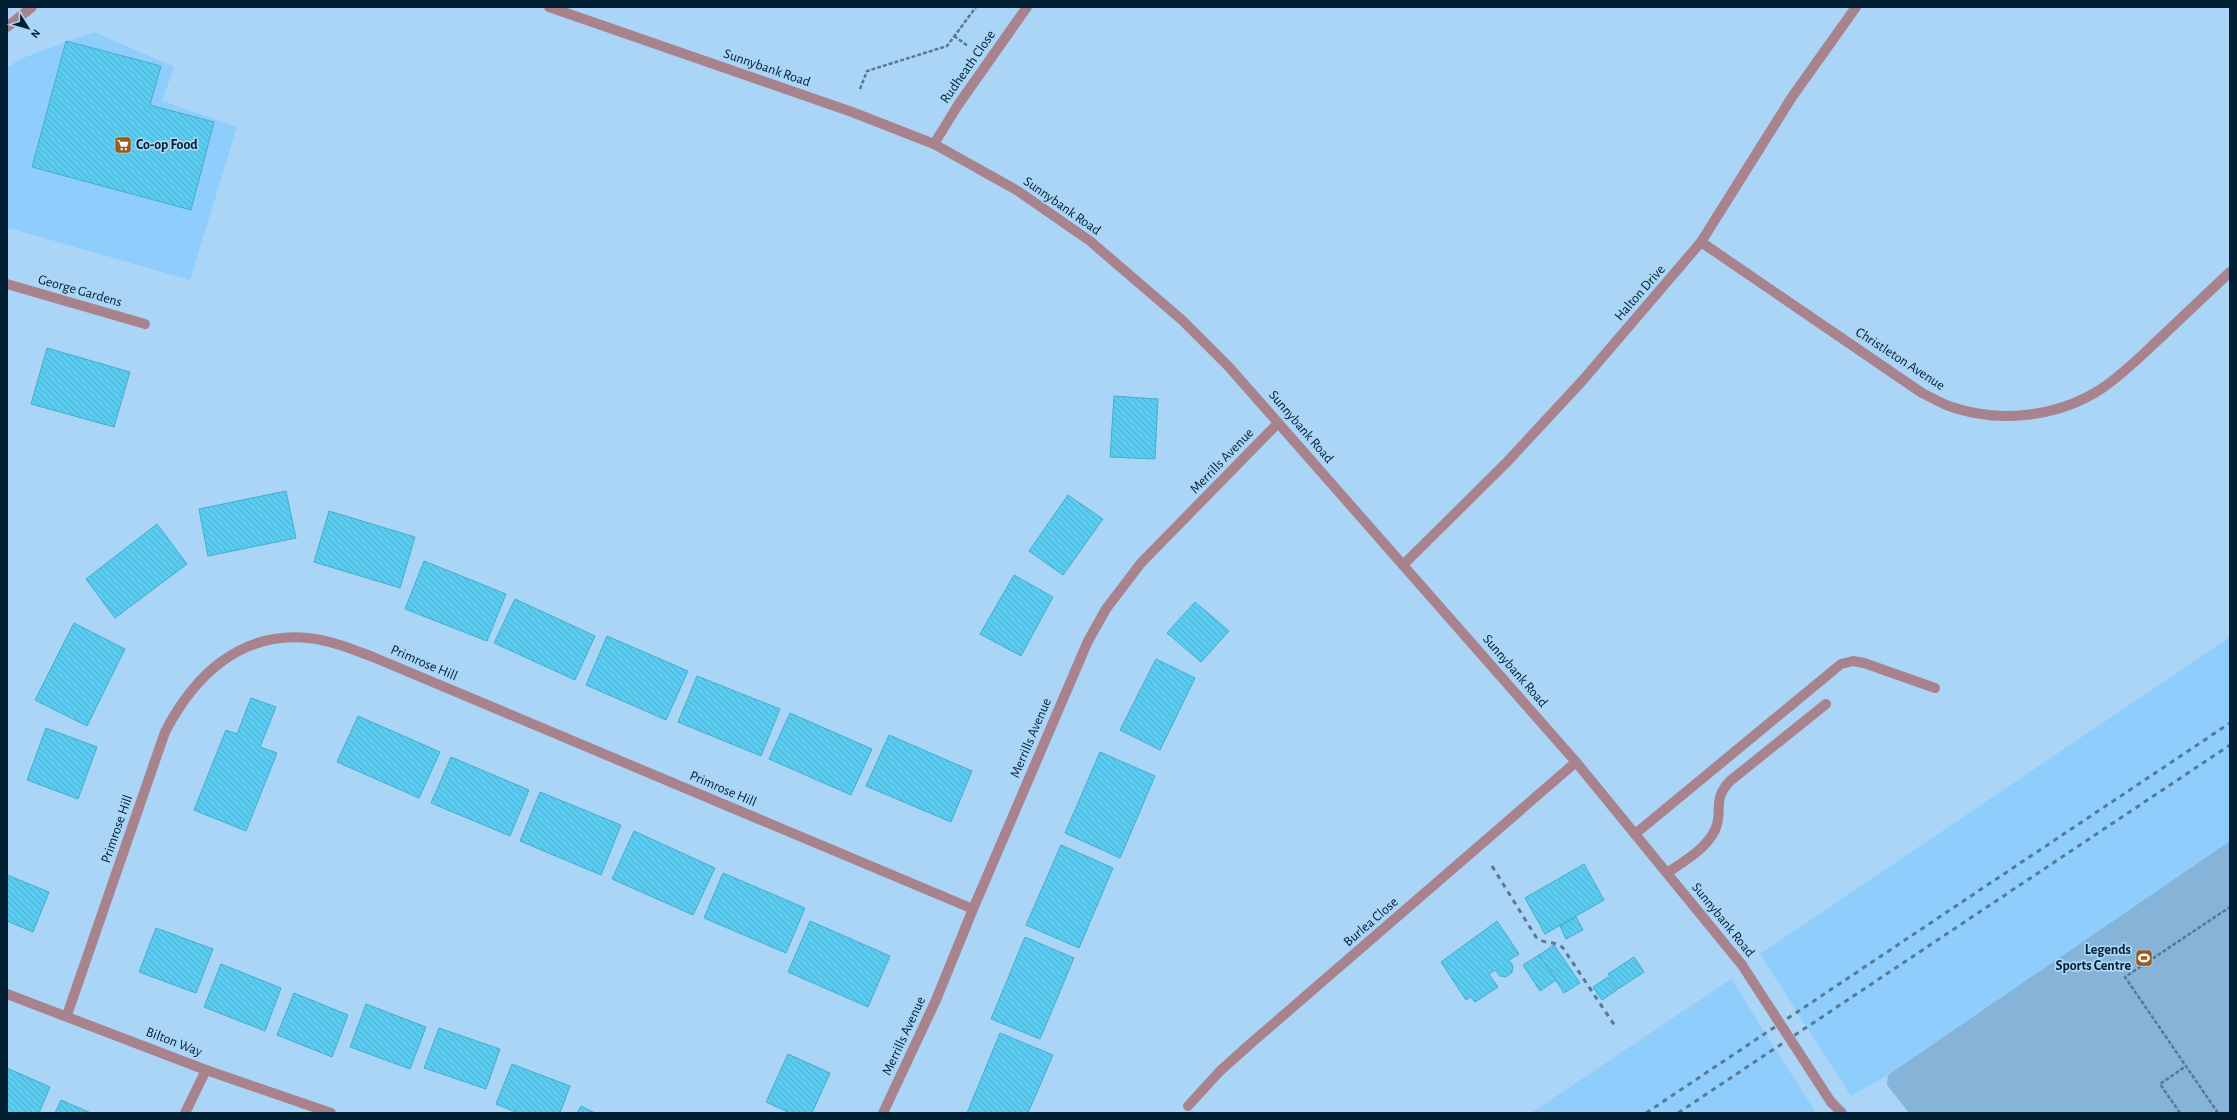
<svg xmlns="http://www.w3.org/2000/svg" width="2237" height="1120" viewBox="0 0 2237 1120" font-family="'Alegreya Sans',sans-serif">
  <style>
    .built { fill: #8ecdfc }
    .grass { fill: #85b4d8 }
    .building { fill: url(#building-back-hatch); stroke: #44adce }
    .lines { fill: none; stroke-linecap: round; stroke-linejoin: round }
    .path { stroke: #567a94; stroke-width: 2.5; stroke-dasharray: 4 2; stroke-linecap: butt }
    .lane { stroke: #a8828c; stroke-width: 10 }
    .street { stroke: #a8828c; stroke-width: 10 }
    .rail { stroke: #567a94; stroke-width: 3; stroke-dasharray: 5 5; stroke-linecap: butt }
    .lane-bridge { stroke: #a8828c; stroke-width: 10 }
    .labels { text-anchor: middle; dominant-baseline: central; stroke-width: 3.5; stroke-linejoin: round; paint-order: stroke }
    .street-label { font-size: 14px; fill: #011f33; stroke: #abd5f6 }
    .poi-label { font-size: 14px; font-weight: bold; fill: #011f33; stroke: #abd5f6; text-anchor: start }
  </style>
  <defs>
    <pattern id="building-back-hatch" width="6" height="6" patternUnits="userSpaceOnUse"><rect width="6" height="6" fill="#58ccf1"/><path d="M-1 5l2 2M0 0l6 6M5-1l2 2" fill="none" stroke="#4bafcf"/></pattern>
  </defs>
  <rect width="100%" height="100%" fill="#abd5f6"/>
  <g class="built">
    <polygon points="94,32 174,67 162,101 237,127 190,280 9,228 7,232 7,68 20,59"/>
    <polygon points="2230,637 2230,841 1888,1075 1851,1096 1760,954"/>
    <polygon points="1731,979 1816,1113 1531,1113"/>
  </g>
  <polygon class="grass" points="2230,841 2230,1113 1909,1113 1887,1085 1888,1075"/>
  <g class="building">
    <polygon points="66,41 161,66 150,105 214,122 191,210 32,167"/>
    <polygon points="47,348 130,372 114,427 31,404"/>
    <polygon points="1114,396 1158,399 1155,459 1110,457"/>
    <polygon points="286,491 296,538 208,556 199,509"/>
    <polygon points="1068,495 1103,519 1063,575 1029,551"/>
    <polygon points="329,511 415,537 400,588 314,562"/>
    <polygon points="157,524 187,564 115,618 86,579"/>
    <polygon points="424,561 506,594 487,641 405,609"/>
    <polygon points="1014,575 1053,597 1021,656 980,634"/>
    <polygon points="515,599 595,636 575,680 494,643"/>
    <polygon points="1195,602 1229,631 1201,662 1167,633"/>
    <polygon points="74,623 125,649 87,726 35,700"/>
    <polygon points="607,636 688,671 666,720 586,685"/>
    <polygon points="1156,659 1195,678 1160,750 1120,730"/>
    <polygon points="697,676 780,709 761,756 678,722"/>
    <polygon points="251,698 276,707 260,747 277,753 246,831 194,810 226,730 237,734"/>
    <polygon points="790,713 872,749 851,795 769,759"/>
    <polygon points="358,716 440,752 419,798 337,762"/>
    <polygon points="46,728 97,747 78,799 27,780"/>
    <polygon points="889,735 972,771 951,822 866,786"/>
    <polygon points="1100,752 1155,776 1120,858 1065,833"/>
    <polygon points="451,757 529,790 510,836 431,803"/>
    <polygon points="540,792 621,825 601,875 520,841"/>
    <polygon points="634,831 715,868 693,915 612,879"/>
    <polygon points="1061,845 1113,868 1079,948 1026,925"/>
    <polygon points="1584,864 1604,900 1545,934 1525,898"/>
    <polygon points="723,873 805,908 786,953 704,918"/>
    <polygon points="7,875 49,892 33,932 7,921"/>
    <polygon points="1576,917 1583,930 1566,939 1560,926"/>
    <polygon points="810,921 890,956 868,1007 788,972"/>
    <polygon points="1497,921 1519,954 1509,960 1513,966 1512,972 1506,977 1500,976 1495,970 1489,974 1498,987 1475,1002 1471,997 1466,1000 1441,962"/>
    <polygon points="156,928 213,949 196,993 139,972"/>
    <polygon points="1025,937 1074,958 1040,1039 991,1019"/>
    <polygon points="1554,945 1580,983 1564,993 1539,955"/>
    <polygon points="1539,955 1556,980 1540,991 1523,965"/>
    <polygon points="1634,957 1644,972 1618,989 1608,974"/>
    <polygon points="221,964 281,988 265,1031 204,1007"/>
    <polygon points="1608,977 1617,990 1602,1000 1593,987"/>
    <polygon points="294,993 348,1015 332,1057 277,1035"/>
    <polygon points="366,1004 426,1027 410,1069 350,1047"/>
    <polygon points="439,1028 500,1049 486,1089 424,1068"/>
    <polygon points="1000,1033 1053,1055 1028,1113 967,1113"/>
    <polygon points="788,1054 830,1073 812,1113 790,1113 766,1102"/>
    <polygon points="512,1064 570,1086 560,1113 518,1113 496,1104"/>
    <polygon points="7,1068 50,1087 39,1113 7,1113"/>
    <polygon points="61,1100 91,1113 55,1113"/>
    <polygon points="581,1106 595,1113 577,1113"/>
  </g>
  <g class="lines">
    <g class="path">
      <polyline points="954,36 968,46"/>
      <polyline points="860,89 867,71 947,46 976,7"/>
      <polyline points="2180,1113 2160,1084 2186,1066"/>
      <polyline points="2218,1113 2125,977 2230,907"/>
    </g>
    <g class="lane">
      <polyline points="1635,834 1841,664 1853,661 1864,663 1935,688"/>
      <path d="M1667,873c17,-12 39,-24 48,-43 9,-19 -4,-29 15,-49l96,-77"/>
      <polyline points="1831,1102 1842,1113"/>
    </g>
    <g class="street">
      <polyline points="549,7 852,112 934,144 1018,191 1090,241 1182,320 1229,367 1576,762 1742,965"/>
      <polyline points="7,27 32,7"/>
      <polyline points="934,144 958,105 1027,7"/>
      <path d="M1701,242l221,151c9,4 18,10 27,13 49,18 109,11 152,-17 21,-14 38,-31 56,-48 24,-23 49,-46 73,-69"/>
      <polyline points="7,284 145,324"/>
      <polyline points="1403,565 1507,462 1583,380 1701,242 1792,97 1856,7"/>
      <polyline points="7,994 206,1070 331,1113"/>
      <path d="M67,1015l98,-283c29,-56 75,-101 143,-94 22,2 44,11 65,19l600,252"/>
      <polyline points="1188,1106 1220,1071 1249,1045 1576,762"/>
      <polyline points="185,1113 206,1070"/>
      <polyline points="883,1113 936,1000 973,909 1088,641 1106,609 1141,563 1278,423"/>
    </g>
    <g class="rail">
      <path d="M1492,866l44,71c8,8 19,3 27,11l52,78"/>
      <polyline points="1646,1113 2230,723"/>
      <polyline points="1678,1113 2230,745"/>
    </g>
    <polyline class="lane-bridge" points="1742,965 1831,1102"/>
  </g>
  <defs>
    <symbol id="supermarket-square" viewBox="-11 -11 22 22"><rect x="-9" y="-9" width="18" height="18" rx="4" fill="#975b1c" stroke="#abd5f6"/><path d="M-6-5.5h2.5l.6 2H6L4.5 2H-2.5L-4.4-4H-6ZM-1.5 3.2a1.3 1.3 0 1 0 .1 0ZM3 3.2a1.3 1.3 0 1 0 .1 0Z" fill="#fff"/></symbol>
    <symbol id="stadium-square" viewBox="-11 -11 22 22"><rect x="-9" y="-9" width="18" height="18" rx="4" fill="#975b1c" stroke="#abd5f6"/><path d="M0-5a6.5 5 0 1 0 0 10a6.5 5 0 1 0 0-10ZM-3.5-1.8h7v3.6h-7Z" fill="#fff"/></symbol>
  </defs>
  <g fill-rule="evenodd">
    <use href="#supermarket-square" x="113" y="135" width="20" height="20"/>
    <use href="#stadium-square" x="2134" y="948" width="20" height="20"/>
  </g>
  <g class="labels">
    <g class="street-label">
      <text transform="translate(968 67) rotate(-55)">Rudheath Close</text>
      <text transform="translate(767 68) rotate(19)">Sunnybank Road</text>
      <text transform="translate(1062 206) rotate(35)">Sunnybank Road</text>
      <text transform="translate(80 291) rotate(16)">George Gardens</text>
      <text transform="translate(1640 293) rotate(-49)">Halton Drive</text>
      <text transform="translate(1900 359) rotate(33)">Christleton Avenue</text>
      <text transform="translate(1301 427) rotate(49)">Sunnybank Road</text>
      <text transform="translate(1222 461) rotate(-46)">Merrills Avenue</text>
      <text transform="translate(424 663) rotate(23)">Primrose Hill</text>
      <text transform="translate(1515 671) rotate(49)">Sunnybank Road</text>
      <text transform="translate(1031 738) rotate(-67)">Merrills Avenue</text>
      <text transform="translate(723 789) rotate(23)">Primrose Hill</text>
      <text transform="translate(117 829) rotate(-71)">Primrose Hill</text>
      <text transform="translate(1723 920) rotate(51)">Sunnybank Road</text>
      <text transform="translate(1371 922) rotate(-41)">Burlea Close</text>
      <text transform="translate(904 1036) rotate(-65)">Merrills Avenue</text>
      <text transform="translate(174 1042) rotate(21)">Bilton Way</text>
    </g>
    <g class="poi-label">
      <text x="136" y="145">Co-op Food</text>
      <text x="2131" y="950" text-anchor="end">Legends<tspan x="2131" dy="16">Sports Centre</tspan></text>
    </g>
  </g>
  <rect width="2237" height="1120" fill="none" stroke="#011f33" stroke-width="16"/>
  <g transform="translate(28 28) rotate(127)" stroke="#abd5f6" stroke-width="3" paint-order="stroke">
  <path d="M0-3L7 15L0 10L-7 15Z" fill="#011f33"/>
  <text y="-6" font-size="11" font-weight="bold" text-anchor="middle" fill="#011f33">N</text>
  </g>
</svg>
